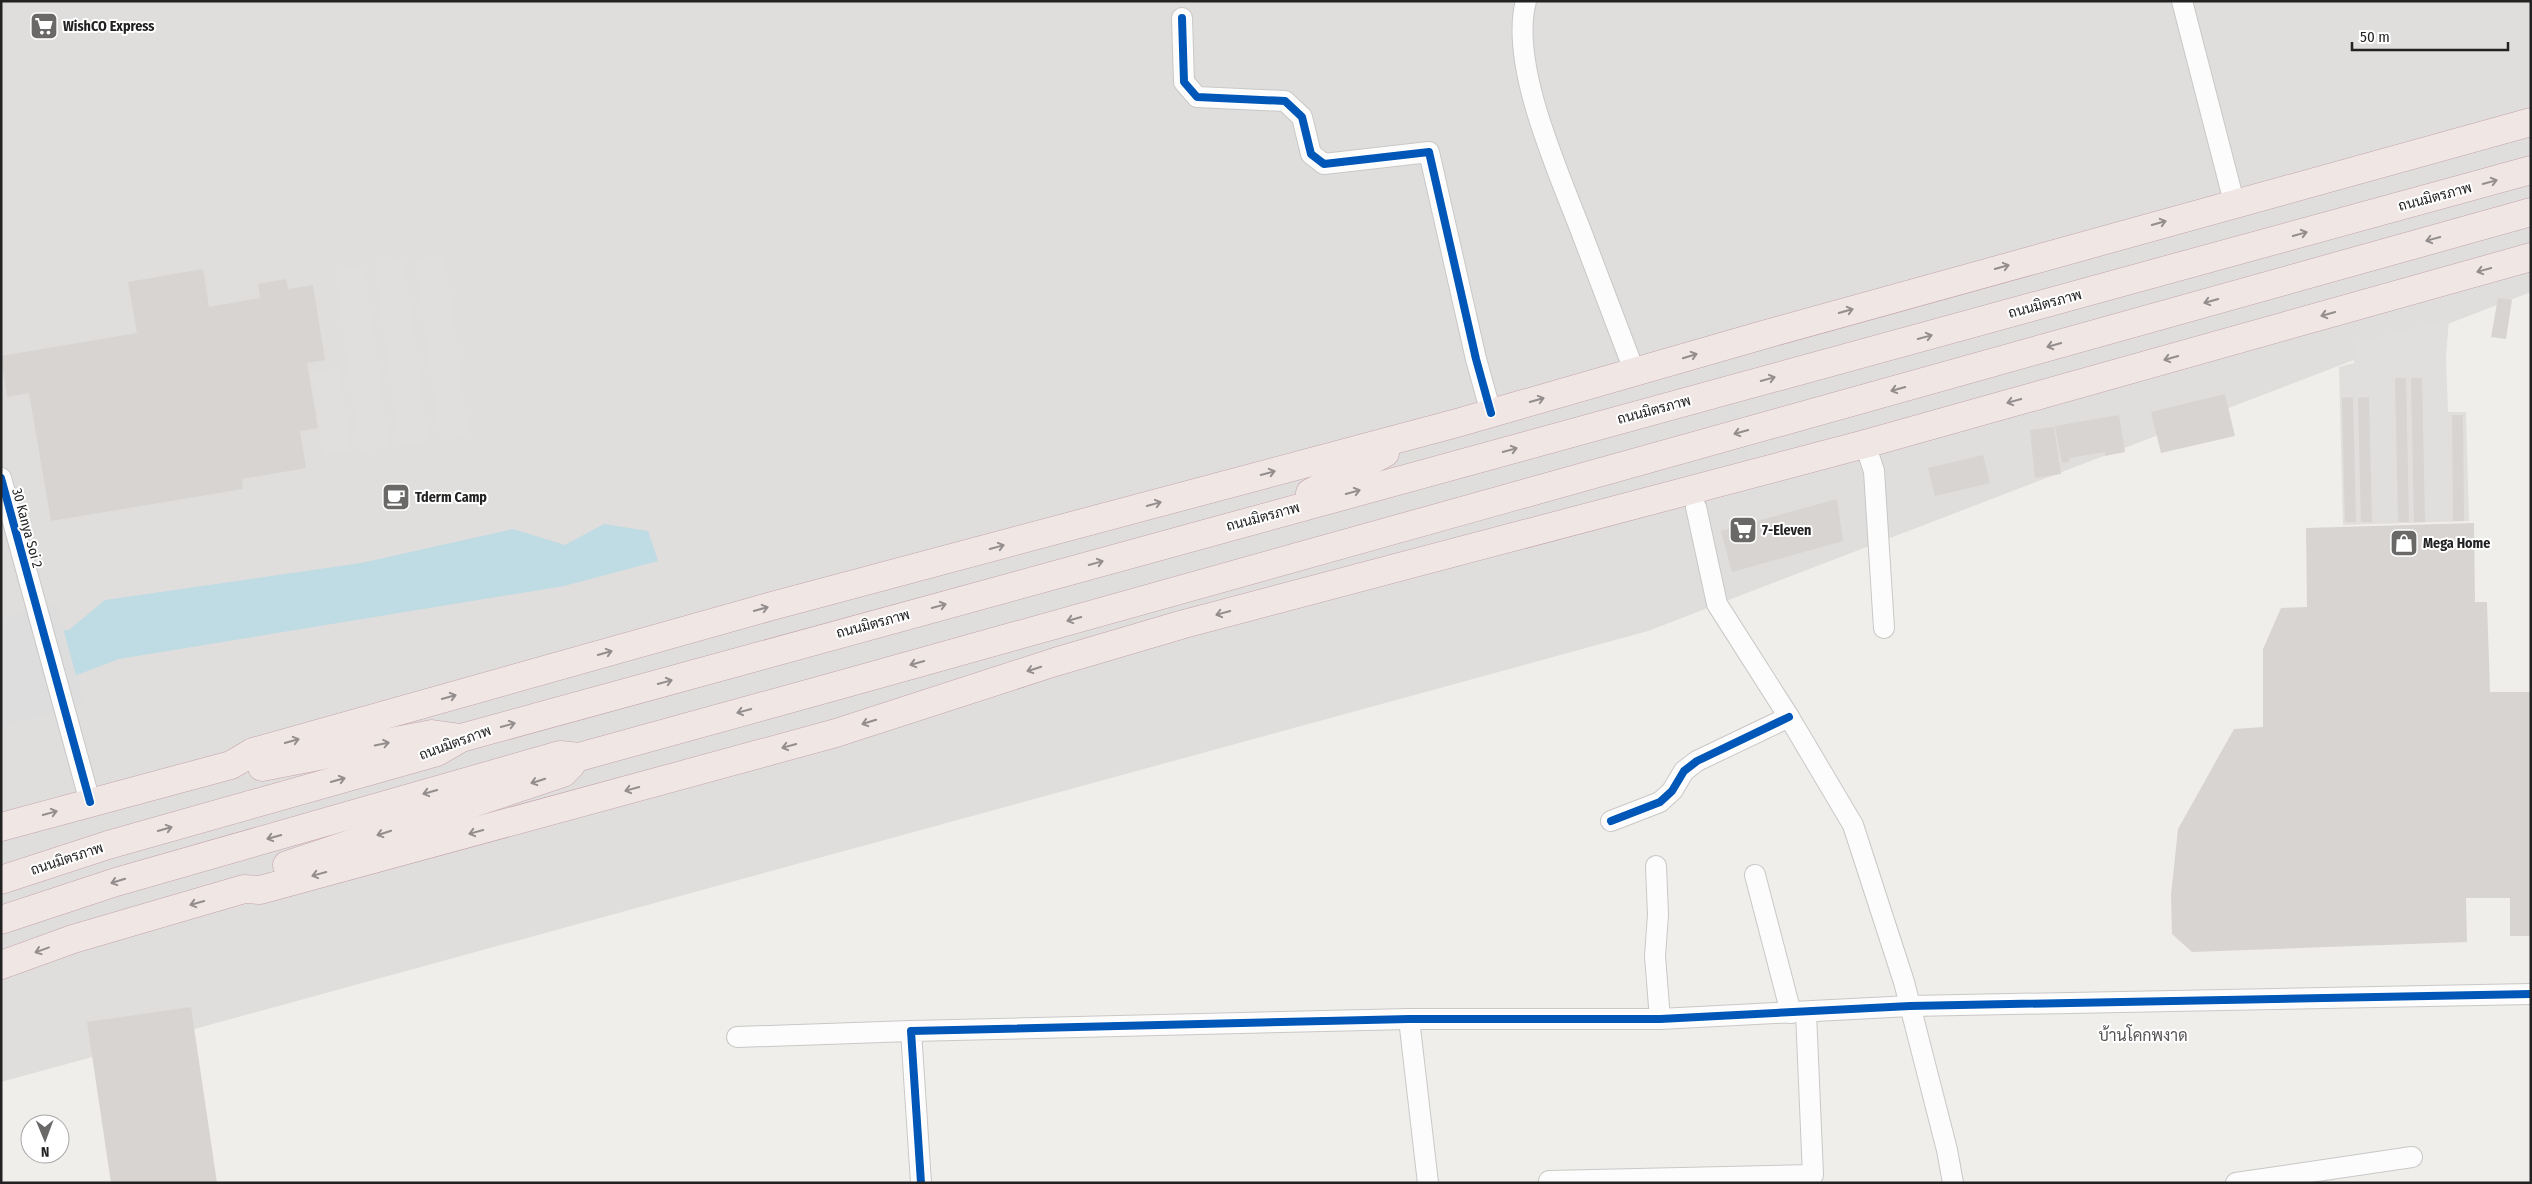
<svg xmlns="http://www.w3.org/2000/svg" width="2532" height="1184" viewBox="0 0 2532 1184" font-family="'Fira Sans Condensed',Sarabun,sans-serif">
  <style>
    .residential { fill: #dfdedc }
    .parking { fill: #e0dfde }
    .water { fill: #bfdbe3 }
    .pier { fill: #dedddd }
    .building { fill: #d7d4d2 }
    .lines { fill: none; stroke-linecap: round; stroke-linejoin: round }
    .minor-casing { stroke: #c9c8c7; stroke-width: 22 }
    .trunk-casing { stroke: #c5a2ac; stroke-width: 29 }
    .minor { stroke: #fdfcfc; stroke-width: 20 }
    .trunk { stroke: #f0e6e4; stroke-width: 28 }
    .cycleway-casing { stroke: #fff; stroke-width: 11 }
    .cycleway { stroke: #0057b8; stroke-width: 8 }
    .oneway { stroke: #938e8d }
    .labels { text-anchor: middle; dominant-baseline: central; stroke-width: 4; stroke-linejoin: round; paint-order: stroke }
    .poi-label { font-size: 14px; font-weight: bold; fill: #222; stroke: #fff; text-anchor: start }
    .street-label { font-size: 14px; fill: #222; stroke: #fff }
    .quarter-label { font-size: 16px; fill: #555; stroke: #fff }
  </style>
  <rect width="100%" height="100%" fill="#f0eeeb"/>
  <polygon class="residential" points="1,1 2531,1 2531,292 1648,631 1,1082"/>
  <g class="parking">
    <polygon points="444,255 469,436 440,440 415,259"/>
    <polygon points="404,260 428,441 399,445 375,264"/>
    <polygon points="364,267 389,447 360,451 335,271"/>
    <polygon points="2449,319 2446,357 2448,412 2466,412 2469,521 2343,525 2339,367 2354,363 2356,343"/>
    <polygon points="339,368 351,451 323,455 312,372"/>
  </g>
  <polygon class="water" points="604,524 648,531 658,561 564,586 119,659 1,704 1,632 69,630 105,600 361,563 513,529 565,545"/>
  <g class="pier">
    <polygon points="1713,328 1760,493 1751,496 1705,330"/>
    <polygon points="56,603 84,704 2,726 1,618"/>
  </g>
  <g class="building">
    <polygon points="203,269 209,307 260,298 258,284 286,279 288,289 313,285 325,360 307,363 318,428 300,431 306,468 242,479 243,489 51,521 29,393 7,397 1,356 137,333 128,282"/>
    <polygon points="2498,298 2512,300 2506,339 2491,337"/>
    <polygon points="2395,378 2406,378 2409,522 2398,522"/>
    <polygon points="2411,378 2422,378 2425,522 2414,522"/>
    <polygon points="2225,394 2235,436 2161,453 2151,412"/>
    <polygon points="2353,397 2356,522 2345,522 2342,398"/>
    <polygon points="2369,397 2372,522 2361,522 2358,398"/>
    <polygon points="2119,415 2125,452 2105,456 2105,452 2069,458 2069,462 2062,463 2055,426"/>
    <polygon points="2452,415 2463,415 2464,521 2453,521"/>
    <polygon points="2054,427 2061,474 2035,478 2030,430"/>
    <polygon points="1983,455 1990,483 1935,496 1928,468"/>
    <polygon points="1837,499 1843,541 1732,572 1721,531"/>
    <polygon points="2474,523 2475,602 2487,602 2490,692 2531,692 2531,936 2510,936 2510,898 2466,898 2467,942 2192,952 2172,934 2171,895 2178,829 2234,729 2263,727 2263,649 2281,608 2307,607 2306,528"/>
    <polygon points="191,1007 217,1183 111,1183 87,1022"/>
  </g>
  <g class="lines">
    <defs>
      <g id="minor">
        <path d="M1526,1c-17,63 32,170 55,230 18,47 36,95 54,142"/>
        <polyline points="2182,1 2234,202"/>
        <polyline points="1182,18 1184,82 1197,97 1285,101 1302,117 1311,154 1324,164 1429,152 1476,359 1491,413"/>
        <polyline points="1865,444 1874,471 1884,628"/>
        <polyline points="1,478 90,802"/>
        <polyline points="1696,507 1717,604 1789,717 1853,825 1904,982 1947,1150 1953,1183"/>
        <polyline points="1611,821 1660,802 1672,791 1684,771 1697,761 1789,717"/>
        <polyline points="1656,866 1658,915 1655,956 1660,1019"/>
        <polyline points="1755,875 1791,1013"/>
        <polyline points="1409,1019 1428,1183"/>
        <polyline points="737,1037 911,1031"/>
        <polyline points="1549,1181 1813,1175 1806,1013"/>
        <polyline points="921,1183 911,1031 1409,1019 1660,1019 1910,1006 2531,994"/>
        <polyline points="2236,1183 2412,1157"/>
      </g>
      <g id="trunk">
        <polyline points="1310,493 1385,453"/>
        <polyline points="262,767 432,734 461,738"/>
        <polyline points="1,827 231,765 253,752 772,606 1457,423 1763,335 2531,122"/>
        <polyline points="287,865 563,773 571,765"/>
        <polyline points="1,880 108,845 437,752 461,738 2531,170"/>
        <polyline points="1,920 116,882 560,755 579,757 854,681 2531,212"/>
        <polyline points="1,965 73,939 244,889 260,890 836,733 1055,662 1184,624 1865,444 2531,257"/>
      </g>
    </defs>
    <use href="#minor" class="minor-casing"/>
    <use href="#trunk" class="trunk-casing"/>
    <use href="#minor" class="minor"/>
    <use href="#trunk" class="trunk"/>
    <defs>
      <g id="cycleway">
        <polyline points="1182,18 1184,82 1197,97 1285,101 1302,117 1311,154 1324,164 1429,152 1476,359 1491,413"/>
        <polyline points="1,478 90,802"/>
        <polyline points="1611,821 1660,802 1672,791 1684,771 1697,761 1789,717"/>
        <polyline points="921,1183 911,1031 1409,1019 1660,1019 1910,1006 2531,994"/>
      </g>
    </defs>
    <use href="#cycleway" class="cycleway-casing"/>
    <use href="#cycleway" class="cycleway"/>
  </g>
  <defs><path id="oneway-shaft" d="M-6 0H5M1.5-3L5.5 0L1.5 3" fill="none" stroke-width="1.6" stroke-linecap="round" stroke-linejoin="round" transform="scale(1.25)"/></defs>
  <g class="oneway">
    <use href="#oneway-shaft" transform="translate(2490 182) rotate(-15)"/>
    <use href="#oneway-shaft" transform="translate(2159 223) rotate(-16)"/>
    <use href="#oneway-shaft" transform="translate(2300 234) rotate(-15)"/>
    <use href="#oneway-shaft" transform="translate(2433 239) rotate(165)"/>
    <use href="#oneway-shaft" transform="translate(2002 267) rotate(-16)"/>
    <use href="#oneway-shaft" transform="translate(2484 270) rotate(165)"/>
    <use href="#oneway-shaft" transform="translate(2211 301) rotate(164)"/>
    <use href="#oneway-shaft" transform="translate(1846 311) rotate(-16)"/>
    <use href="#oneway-shaft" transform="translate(2328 314) rotate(164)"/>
    <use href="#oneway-shaft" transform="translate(1925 337) rotate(-15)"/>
    <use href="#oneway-shaft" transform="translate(2054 345) rotate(164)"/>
    <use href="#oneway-shaft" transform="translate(1690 356) rotate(-17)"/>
    <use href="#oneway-shaft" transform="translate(2171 358) rotate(164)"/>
    <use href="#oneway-shaft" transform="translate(1768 379) rotate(-15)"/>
    <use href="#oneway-shaft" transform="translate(1898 389) rotate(164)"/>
    <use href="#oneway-shaft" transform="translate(1537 400) rotate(-16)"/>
    <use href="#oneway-shaft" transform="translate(2014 401) rotate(165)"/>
    <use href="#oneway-shaft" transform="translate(1741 432) rotate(164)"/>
    <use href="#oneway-shaft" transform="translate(1510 450) rotate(-15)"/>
    <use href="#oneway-shaft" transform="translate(1268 473) rotate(-15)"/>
    <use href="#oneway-shaft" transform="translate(1353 492) rotate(-15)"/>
    <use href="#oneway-shaft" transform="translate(1154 504) rotate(-15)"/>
    <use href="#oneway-shaft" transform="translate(997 547) rotate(-15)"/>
    <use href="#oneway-shaft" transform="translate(1096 563) rotate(-15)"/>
    <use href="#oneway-shaft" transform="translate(939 606) rotate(-15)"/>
    <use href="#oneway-shaft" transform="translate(761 609) rotate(-16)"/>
    <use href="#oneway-shaft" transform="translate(1223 613) rotate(165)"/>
    <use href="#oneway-shaft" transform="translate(1074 619) rotate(164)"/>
    <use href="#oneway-shaft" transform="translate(605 653) rotate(-16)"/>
    <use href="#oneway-shaft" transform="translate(917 663) rotate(164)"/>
    <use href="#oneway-shaft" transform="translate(1034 669) rotate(162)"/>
    <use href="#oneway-shaft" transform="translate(665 682) rotate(-15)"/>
    <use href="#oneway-shaft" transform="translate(449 697) rotate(-16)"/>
    <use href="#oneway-shaft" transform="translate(744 711) rotate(165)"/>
    <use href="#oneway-shaft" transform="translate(869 722) rotate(163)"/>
    <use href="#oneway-shaft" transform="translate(508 725) rotate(-15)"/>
    <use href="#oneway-shaft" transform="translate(292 741) rotate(-16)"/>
    <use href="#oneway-shaft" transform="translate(382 744) rotate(-11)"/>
    <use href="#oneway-shaft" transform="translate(789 746) rotate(165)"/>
    <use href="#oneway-shaft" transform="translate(338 780) rotate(-16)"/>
    <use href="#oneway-shaft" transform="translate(538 781) rotate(162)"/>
    <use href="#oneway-shaft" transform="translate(632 789) rotate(165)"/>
    <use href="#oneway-shaft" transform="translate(430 792) rotate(164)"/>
    <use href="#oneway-shaft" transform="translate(50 813) rotate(-15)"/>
    <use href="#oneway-shaft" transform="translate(165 829) rotate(-16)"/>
    <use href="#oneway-shaft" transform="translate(476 832) rotate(165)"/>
    <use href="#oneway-shaft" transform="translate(384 833) rotate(162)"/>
    <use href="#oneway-shaft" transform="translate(274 837) rotate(164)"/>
    <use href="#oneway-shaft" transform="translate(319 874) rotate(165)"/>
    <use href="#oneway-shaft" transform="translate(118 881) rotate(163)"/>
    <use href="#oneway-shaft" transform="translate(197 903) rotate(164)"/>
    <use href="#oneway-shaft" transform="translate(42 950) rotate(160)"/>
  </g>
  <defs>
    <symbol id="supermarket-square" viewBox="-11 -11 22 22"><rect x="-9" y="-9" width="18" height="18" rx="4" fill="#6a6968" stroke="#fff"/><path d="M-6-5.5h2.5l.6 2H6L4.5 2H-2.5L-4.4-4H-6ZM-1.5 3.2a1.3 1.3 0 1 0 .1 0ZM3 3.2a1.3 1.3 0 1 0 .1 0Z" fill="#fff"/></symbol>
    <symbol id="cafe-square" viewBox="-11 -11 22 22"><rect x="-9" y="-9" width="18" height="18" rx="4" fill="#6a6968" stroke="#fff"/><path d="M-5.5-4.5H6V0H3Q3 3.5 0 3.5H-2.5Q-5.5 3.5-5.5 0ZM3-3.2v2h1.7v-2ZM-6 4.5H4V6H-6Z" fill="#fff"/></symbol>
    <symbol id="shop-square" viewBox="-11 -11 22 22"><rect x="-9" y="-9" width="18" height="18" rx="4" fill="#6a6968" stroke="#fff"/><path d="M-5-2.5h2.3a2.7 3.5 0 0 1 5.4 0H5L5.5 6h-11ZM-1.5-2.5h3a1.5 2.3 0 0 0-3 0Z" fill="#fff"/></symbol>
  </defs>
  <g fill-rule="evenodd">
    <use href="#supermarket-square" x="28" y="10" width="32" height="32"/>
    <use href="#cafe-square" x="380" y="481" width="32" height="32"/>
    <use href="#supermarket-square" x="1727" y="514" width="32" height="32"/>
    <use href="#shop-square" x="2388" y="527" width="32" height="32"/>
  </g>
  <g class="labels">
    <g class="poi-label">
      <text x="63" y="26">WishCO Express</text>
      <text x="415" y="497">Tderm Camp</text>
      <text x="1762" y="530">7-Eleven</text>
      <text x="2423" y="543">Mega Home</text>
    </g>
    <g class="street-label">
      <text transform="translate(2435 197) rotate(-15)">ถนนมิตรภาพ</text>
      <text transform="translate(2045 304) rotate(-15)">ถนนมิตรภาพ</text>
      <text transform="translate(1654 410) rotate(-15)">ถนนมิตรภาพ</text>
      <text transform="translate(1263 517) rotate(-15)">ถนนมิตรภาพ</text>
      <text transform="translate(27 528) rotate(75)">30 Kanya Soi 2</text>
      <text transform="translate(873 624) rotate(-15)">ถนนมิตรภาพ</text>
      <text transform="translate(455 743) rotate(-20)">ถนนมิตรภาพ</text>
      <text transform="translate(67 859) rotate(-18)">ถนนมิตรภาพ</text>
    </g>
    <g class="quarter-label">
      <text x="2143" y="1035">บ้านโคกพงาด</text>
    </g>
  </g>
  <rect width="2532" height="1184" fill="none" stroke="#222222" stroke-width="5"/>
  <g transform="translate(45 1139) rotate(179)"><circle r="24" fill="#ffffff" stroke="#a7a7a7"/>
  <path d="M0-4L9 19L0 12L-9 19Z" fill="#6a6968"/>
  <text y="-8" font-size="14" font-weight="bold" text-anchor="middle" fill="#222222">N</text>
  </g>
  <path d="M2352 42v8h156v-8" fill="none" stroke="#222222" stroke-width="2.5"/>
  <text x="2360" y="42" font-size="15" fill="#222222" stroke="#ffffff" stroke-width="4" paint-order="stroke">50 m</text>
</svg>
